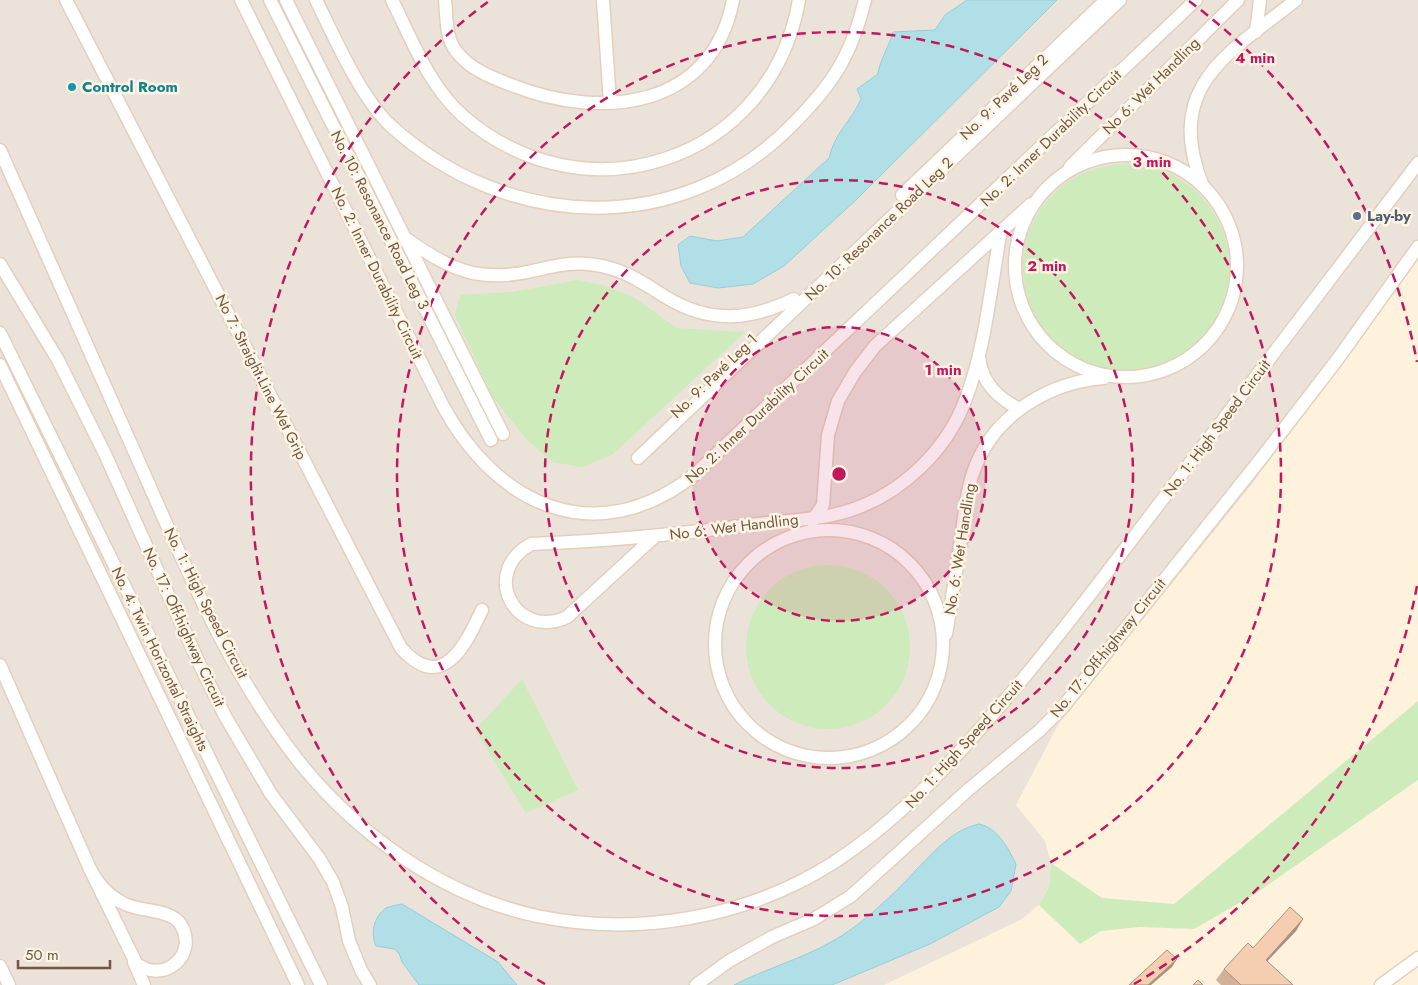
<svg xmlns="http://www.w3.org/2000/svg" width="1418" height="985" viewBox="0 0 1418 985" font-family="Jost,sans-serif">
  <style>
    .industrial { fill: #ebe2da }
    .green { fill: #ceebbb }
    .water { fill: #b1dfe8; stroke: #96ceda }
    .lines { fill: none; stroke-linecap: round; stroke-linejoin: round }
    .minor-casing { stroke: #e4cfbc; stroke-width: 15 }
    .minor { stroke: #fff; stroke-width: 12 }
    .wall { fill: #d3b199 }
    .shaded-wall { fill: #ac907d }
    .building { fill: #f5ceb2; stroke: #ac907d }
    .ring { fill: none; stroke: #c2185b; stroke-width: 2.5; stroke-dasharray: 9 6 }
    .culture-dot { fill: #0f9aa8; stroke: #fff5e4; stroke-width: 2 }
    .service-dot { fill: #5c6f8a; stroke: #fff5e4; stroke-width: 2 }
    .labels { text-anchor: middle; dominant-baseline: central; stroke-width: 5; stroke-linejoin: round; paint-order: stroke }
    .street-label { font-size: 15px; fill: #745644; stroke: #fff5e4 }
    .culture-label { font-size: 15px; font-weight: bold; fill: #0d838f; stroke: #fff5e4; text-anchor: start }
    .service-label { font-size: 15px; font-weight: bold; fill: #4e5e75; stroke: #fff5e4; text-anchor: start }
    .centre { fill: #c2185b; stroke: #fff5e4; stroke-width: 2.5 }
    .ring-label { font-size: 15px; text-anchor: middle; font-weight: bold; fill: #c2185b; stroke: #fff5e4; stroke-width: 5; stroke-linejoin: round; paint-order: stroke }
  </style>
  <rect width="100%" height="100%" fill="#fef2dd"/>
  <polygon class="industrial" points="0,0 1418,0 1418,247 1252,484 1058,725 1016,805 1045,841 1051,863 1049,887 1039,905 1022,919 884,985 3,985 0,979"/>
  <g class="green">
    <circle cx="1126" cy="267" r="103"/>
    <polygon points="578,280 606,286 633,297 677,328 745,332 612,455 582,467 552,462 526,439 492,396 455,315 460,295 512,292"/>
    <circle cx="828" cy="647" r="82"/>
    <polygon points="522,679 578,790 526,813 475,730"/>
    <polygon points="1418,701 1418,780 1255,894 1194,929 1140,927 1101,931 1080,944 1039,905 1049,887 1051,863 1102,898 1174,904"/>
  </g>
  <g class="water">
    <path d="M967,0h90l-200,199 -73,67 -31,18 -35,4 -28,-5 -9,-17 -3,-21 12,-9 27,5 26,-4 86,-79c6,-26 22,-36 32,-59l-4,-10 21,-15c2,-15 11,-27 15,-42l42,-2 10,-15z"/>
    <path d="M979,824c19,4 29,24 37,40l-5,27 -12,16 -69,37 -98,41h-98c31,-16 67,-26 97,-43 30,-16 64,-49 87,-74 18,-18 34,-38 61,-44z"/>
    <path d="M402,904l96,58 19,23h-98l-17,-23 -3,-9 -5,-4 -18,-3c-6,-12 -2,-30 10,-38 4,-2 12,-3 16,-4z"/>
  </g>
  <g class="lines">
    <defs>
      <g id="minor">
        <path d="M66,0l335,648c41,46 64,-2 81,-38"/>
        <path d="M241,0l201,404c54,102 154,148 252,71l502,-475"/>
        <polyline points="270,0 491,440"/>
        <polyline points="286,0 503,434"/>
        <path d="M316,0c19,38 44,97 75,126 116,105 289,113 401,-1 41,-41 59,-69 73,-125"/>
        <path d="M392,0c20,40 37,86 71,116 122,106 308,46 336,-116"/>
        <path d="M445,0c2,17 0,37 11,51 14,19 37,27 58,35 88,34 198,23 219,-86"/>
        <polyline points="603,0 610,102"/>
        <polyline points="1256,32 1260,0"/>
        <path d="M0,150c46,104 93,208 139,312 46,104 90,211 161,301 59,73 144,133 237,153 100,21 209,2 296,-53 57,-37 102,-83 146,-133 52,-58 99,-119 145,-180 99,-129 196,-258 294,-387"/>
        <circle cx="1126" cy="266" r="111"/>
        <polyline points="1070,167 1238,0"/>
        <path d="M1202,184c-38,-99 26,-130 94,-184"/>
        <polyline points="902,195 1106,0"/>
        <path d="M408,240c42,30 72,43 124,31 22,-5 41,-10 64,-6 27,4 46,17 68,31 45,28 84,25 130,3"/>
        <polyline points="0,264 58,360 105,454 199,663 225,716 271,794 319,858 333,882 342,907 349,941 361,970 370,985"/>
        <polyline points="0,333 321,985"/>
        <path d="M979,357c3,26 18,40 40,52"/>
        <polyline points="0,365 298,985"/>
        <polyline points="638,458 1120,0"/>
        <polyline points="812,521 823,505 828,435 838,401 855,372 875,346 1031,204"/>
        <circle cx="829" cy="644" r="114"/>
        <path d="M653,538l-86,79c-51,24 -88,-44 -36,-73 78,-3 150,-10 227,-20 30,-4 64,-4 93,-14 51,-17 95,-59 114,-109 20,-50 26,-117 36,-171"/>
        <path d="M946,634c6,-34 11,-68 16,-102 3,-22 5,-46 14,-67 21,-52 75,-83 128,-87"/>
        <polyline points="0,665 90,869"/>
        <path d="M90,869c9,16 18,27 35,35 16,8 47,5 56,21 18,31 -19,60 -45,38z"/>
        <polyline points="134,962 144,985"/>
        <polyline points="0,966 9,985"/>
        <polyline points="696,985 729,961 772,937 814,919 851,896 968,790 1039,731 1062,708 1260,460 1337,360 1418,247"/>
        <polyline points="1381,985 1418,958"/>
      </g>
    </defs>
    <use href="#minor" class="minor-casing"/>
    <use href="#minor" class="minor"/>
  </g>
  <polygon class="wall" points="1303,919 1296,931 1267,961 1293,985 1221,985 1216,980 1224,969 1253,948"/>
  <g class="shaded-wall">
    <polygon points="1303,919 1296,931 1258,971 1266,960"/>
    <polygon points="1177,959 1172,967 1151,985 1148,985"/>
  </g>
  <g class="building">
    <polygon points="1290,907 1303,919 1266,960 1293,985 1241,985 1224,969 1248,943 1253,948"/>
    <polygon points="1167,950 1177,959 1148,985 1129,985"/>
    <polygon points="1198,980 1203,985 1193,985"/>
  </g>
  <circle cx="839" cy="474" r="147" fill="#c2185b" fill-opacity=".12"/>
  <g class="ring">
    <circle cx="839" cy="474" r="147"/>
    <circle cx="839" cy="474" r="294"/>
    <circle cx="839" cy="474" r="442"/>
    <path d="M1417 586A589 589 0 0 1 1134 984M545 984A589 589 0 0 1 489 1M1189 1A589 589 0 0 1 1417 362"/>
  </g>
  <circle class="culture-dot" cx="72" cy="87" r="5"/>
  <circle class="service-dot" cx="1357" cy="216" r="5"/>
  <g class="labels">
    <g class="street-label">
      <text transform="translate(1151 86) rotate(-45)">No 6: Wet Handling</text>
      <text transform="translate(1004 97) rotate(-44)">No. 9: Pavé Leg 2</text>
      <text transform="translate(1051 138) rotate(-44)">No. 2: Inner Durability Circuit</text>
      <text transform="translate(380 220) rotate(63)">No. 10: Resonance Road Leg 3</text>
      <text transform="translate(879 229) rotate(-44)">No. 10: Resonance Road Leg 2</text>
      <text transform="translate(377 273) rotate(64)">No. 2: Inner Durability Circuit</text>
      <text transform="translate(714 376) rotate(-44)">No. 9: Pavé Leg 1</text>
      <text transform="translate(261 377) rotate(63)">No 7: Straight Line Wet Grip</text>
      <text transform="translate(757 416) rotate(-43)">No. 2: Inner Durability Circuit</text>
      <text transform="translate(1217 428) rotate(-53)">No. 1: High Speed Circuit</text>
      <text transform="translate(734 527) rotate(-7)">No 6: Wet Handling</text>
      <text transform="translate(960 549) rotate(-81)">No. 6: Wet Handling</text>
      <text transform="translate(206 603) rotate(63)">No. 1: High Speed Circuit</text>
      <text transform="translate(184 627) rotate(65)">No. 17: Off-highway Circuit</text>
      <text transform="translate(1108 648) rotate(-51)">No. 17: Off-highway Circuit</text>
      <text transform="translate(160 659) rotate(64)">No. 4: Twin Horizontal Straights</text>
      <text transform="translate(964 744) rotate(-48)">No. 1: High Speed Circuit</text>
    </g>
    <g class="culture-label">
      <text x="82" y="87">Control Room</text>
    </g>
    <g class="service-label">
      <text x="1367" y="216">Lay-by</text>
    </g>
  </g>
  <circle cx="839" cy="474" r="8" class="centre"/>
  <g class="ring-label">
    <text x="1255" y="63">4 min</text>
    <text x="1152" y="167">3 min</text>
    <text x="1047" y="271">2 min</text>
    <text x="943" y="375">1 min</text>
  </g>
  <path d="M18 960v8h92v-8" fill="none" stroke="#745644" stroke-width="2.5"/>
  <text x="25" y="960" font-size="15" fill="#745644" stroke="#fff5e4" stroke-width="4" paint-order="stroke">50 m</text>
</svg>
